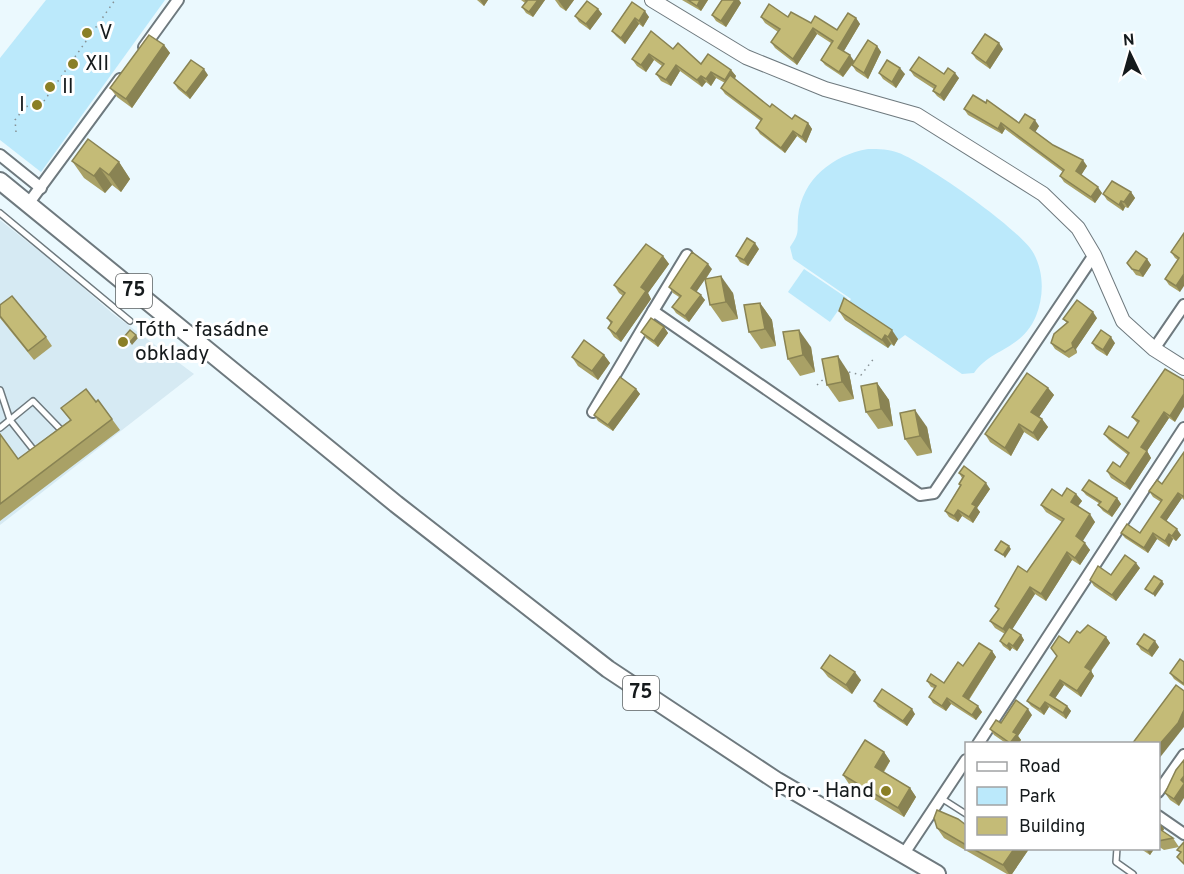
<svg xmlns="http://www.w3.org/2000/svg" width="1184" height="874" viewBox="0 0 1184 874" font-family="Overpass,sans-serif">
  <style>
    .built { fill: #d6eaf3 }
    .green { fill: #bbe9fb }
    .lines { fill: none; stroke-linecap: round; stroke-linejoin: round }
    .lane-casing { stroke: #6e797e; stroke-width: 8 }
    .street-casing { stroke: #6e797e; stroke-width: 14 }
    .secondary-casing { stroke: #6e797e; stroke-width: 16 }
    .primary-casing { stroke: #6e797e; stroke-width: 20 }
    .path { stroke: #879194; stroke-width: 1.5; stroke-dasharray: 1.5 4.5; stroke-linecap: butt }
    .lane { stroke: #fff; stroke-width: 5 }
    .street { stroke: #fff; stroke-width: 10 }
    .secondary { stroke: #fff; stroke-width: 14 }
    .primary { stroke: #fff; stroke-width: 16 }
    .wall { fill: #a9a166 }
    .shaded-wall { fill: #898353 }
    .building { fill: #c4bb77; stroke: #898353; stroke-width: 1.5 }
    .poi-dot { fill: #8a7f26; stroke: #fff; stroke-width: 2 }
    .labels { text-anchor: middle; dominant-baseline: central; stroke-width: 6; stroke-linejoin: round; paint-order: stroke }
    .shield { fill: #fff; stroke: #5b5f60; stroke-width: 1.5 }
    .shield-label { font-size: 20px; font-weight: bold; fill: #151a1c }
    .poi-label { font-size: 21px; fill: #151a1c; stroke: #fff; text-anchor: start }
  </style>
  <rect width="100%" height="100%" fill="#ebf9fe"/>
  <polygon class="built" points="0,220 62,269 112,313 194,374 0,525"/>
  <g class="green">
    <polygon points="46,0 165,0 41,172 0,140 0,58"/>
    <path d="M868,149c11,0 21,0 31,4 26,10 123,77 135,101 10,19 10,42 2,62 -14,34 -45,32 -62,57l-12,1 -57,-39 -17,13 -26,-16 -15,-27 4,-6 -58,-40 -3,-12c10,-14 7,-15 8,-30 4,-38 35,-62 70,-68z"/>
    <polygon points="804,269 847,298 830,322 788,292"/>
  </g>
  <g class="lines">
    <defs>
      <g id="lane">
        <polyline points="0,213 130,321"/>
        <polyline points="0,390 10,420 36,453"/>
        <polyline points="0,428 33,401 63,432"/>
        <polyline points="941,798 966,814"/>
        <polyline points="1117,848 1116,862 1133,874"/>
      </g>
      <g id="street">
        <polyline points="144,47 178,0"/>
        <polyline points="0,155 41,188"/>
        <polyline points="28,204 120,79"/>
        <polyline points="653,311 687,255"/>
        <polyline points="1154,349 1184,305"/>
        <polyline points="593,412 653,311 920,495 934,493 1094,255"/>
        <polyline points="978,744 1184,428"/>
        <polyline points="1158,792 1184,755"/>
        <polyline points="1158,816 1184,834"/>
        <polyline points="903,855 966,760"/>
      </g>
      <polyline id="secondary" points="652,0 746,57 825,89 917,115 1043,194 1078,228 1094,255 1123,321 1154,349 1184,368"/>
      <polyline id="primary" points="0,181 396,504 608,669 777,781 937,874"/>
    </defs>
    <use href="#lane" class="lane-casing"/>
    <use href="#street" class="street-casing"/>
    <use href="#secondary" class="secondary-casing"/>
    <use href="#primary" class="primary-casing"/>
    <g class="path">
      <polyline points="37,111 115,0"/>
      <polyline points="16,132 15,120 25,107 43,102"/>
      <polyline points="849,372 861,375 875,357"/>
      <polyline points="817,385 827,376"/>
    </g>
    <use href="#lane" class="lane"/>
    <use href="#street" class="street"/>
    <use href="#secondary" class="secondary"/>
    <use href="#primary" class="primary"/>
  </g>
  <g class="wall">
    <polygon points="477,0 488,0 484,6"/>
    <polygon points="521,0 545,0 533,17 526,13 522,7 525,3"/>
    <polygon points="555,0 574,0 566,11 560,7"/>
    <polygon points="682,0 708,0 701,11"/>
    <polygon points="722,0 739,0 741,3 726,27 716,21 712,15"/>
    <polygon points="632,2 649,17 643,27 639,24 625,44 616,36 612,31"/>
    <polygon points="598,9 602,14 590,30 579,22 575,16"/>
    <polygon points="761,17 788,17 837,30 856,18 860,24 844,51 854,61 877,46 881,52 868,79 856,71 852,65 843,77 825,65 821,60 831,43 817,34 797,65 775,48 771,42 778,32 765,23"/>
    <polygon points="651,31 673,49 701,64 731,70 736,76 735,79 770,107 792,119 808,123 812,129 806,143 797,136 785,153 760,134 756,128 761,121 725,94 721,88 725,83 716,78 711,86 706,82 702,87 680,71 671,86 661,81 656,74 662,66 654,60 646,72 637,66 632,59"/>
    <polygon points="164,45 170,53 132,108 117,97 110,88"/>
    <polygon points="1003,49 990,69 976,59 972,53"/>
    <polygon points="910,70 944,74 959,78 944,101 937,96 933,91 934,89 914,76"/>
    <polygon points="879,73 905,74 896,88 883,79"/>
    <polygon points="208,75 190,99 178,89 174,83"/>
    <polygon points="964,109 1019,123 1039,126 1035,132 1053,145 1087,166 1081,175 1102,193 1095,203 1064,182 1060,176 1063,172 1005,129 1002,134 968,115"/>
    <polygon points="72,161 119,162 130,179 121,192 112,185 105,193 84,178"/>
    <polygon points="1131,192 1135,198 1128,208 1125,207 1123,211 1107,200 1103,194"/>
    <polygon points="1184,233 1180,292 1169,285 1165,279 1178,260 1175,258 1171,252"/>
    <polygon points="759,249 748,266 740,262 736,256"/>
    <polygon points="663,256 669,264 648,293 651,299 621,342 614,337 608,328 611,324 607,318 623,296 619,293 614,285"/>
    <polygon points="1147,259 1151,265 1143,277 1136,275 1127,263"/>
    <polygon points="712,269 706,279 733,293 738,319 722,322 710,305 705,279 696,292 705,300 689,322 676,313 672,307 679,297 673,293 669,287"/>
    <polygon points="760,303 772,320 776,346 761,349 749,332"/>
    <polygon points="0,305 46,337 52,346 34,360 0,318"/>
    <polygon points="839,311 898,339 894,346 891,344 888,348 845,320"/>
    <polygon points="1097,318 1076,349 1077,353 1069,358 1055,349 1051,343 1067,323 1063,319"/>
    <polygon points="664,327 668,333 658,347 646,338 641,332"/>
    <polygon points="1092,343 1115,343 1107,356 1096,349"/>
    <polygon points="811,347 815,372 800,376 788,359"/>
    <polygon points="604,355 610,363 598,380 578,366 572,357"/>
    <polygon points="1165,369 1175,422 1169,418 1147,451 1151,458 1130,490 1111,478 1107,471 1120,467 1128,455 1109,440 1104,434 1128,438 1138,424 1132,417"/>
    <polygon points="849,373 854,399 839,402 827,385"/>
    <polygon points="877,383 889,400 893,426 878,429 866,412"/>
    <polygon points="1048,388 1054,395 1039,417 1042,419 1048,427 1038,441 1024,432 1011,456 990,442 985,434"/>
    <polygon points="636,389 640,394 613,431 598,421 594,415"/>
    <polygon points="98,400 120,430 0,521 0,434 18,459 70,420 61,408 96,402"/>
    <polygon points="927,427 932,453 917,456 905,439"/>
    <polygon points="1184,452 1184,500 1182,498 1166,521 1181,535 1176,541 1173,539 1169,547 1157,539 1148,553 1125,538 1121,533 1140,533 1161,502 1153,497 1149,491 1162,484"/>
    <polygon points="959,473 990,489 977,508 980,512 973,523 962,516 958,522 949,517 945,511 960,486 959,484 962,478"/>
    <polygon points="1082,490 1117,498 1121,504 1112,517 1103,511 1098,505 1100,504 1086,495"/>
    <polygon points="1076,494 1082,501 1078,506 1095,522 1082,541 1090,550 1080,565 1072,560 1046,601 1035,594 1012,629 1021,635 1024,640 1017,651 1012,648 1010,651 1003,646 1000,641 1005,634 995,628 990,621 998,610 995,606 1027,572 1062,522 1046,512 1041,505"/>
    <polygon points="1140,568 1116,601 1094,586 1090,580"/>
    <polygon points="1080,633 1106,637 1110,643 1091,671 1094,676 1081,697 1064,685 1055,698 1067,706 1071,711 1066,719 1049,707 1044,715 1031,706 1027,701 1069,643"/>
    <polygon points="1137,644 1159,647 1152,657 1141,650"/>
    <polygon points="992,651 996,657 969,700 982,712 976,720 951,704 946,711 933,703 929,697 934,688 931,687 927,681 944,683 963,666"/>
    <polygon points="1184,662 1184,686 1174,679 1170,673"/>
    <polygon points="821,668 861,680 852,694 828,677"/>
    <polygon points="874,701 915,714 907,726 878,707"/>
    <polygon points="1032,715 1018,736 1021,740 1018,744 1007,744 994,735 990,729 1001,723"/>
    <polygon points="884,752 890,761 884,772 910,788 916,797 904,817 849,784 843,775"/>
    <polygon points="1184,760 1179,806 1170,800 1165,793"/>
    <polygon points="1158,821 1164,829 1163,831 1173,838 1179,847 1164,850 1158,846"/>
    <polygon points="966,825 966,849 1029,849 1012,874 1007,874 944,838 937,828"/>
    <polygon points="1141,849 1154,849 1150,855"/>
  </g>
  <g class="shaded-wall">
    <polygon points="480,0 488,0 484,6"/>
    <polygon points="538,0 545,0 533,17 529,12"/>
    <polygon points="558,0 574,0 566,11"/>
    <polygon points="700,0 708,0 701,11 697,6"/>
    <polygon points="735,0 739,0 741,3 726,27 721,21"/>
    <polygon points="598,9 602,14 590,30 586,24"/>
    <polygon points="645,11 649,17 643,27 639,21"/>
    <polygon points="635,18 639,24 625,44 621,38"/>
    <polygon points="856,18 860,24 842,54 838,48"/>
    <polygon points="813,28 817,34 797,65 793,59"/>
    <polygon points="999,43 1003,49 990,69 986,63"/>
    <polygon points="164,45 170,53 132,108 126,99"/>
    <polygon points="877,46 881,52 868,79 864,73"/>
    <polygon points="649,54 654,60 646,72 641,65"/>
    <polygon points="850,55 854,61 843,77 839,72"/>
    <polygon points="676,65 680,71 671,86 666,80"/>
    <polygon points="900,68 905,74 896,88 892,82"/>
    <polygon points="204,69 208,75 190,99 186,93"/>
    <polygon points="731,70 736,76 730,86 725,80"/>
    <polygon points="711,72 716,78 711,86 706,79"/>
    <polygon points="955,73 959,78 944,101 940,95"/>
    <polygon points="701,76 706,82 702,87 697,80"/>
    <polygon points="1035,120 1039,126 1034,134 1030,128"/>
    <polygon points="808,123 812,129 806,143 802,137"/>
    <polygon points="1001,123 1005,129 1002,134 998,129"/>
    <polygon points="793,131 797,136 785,153 781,148"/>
    <polygon points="1083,160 1087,166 1080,177 1076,171"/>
    <polygon points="119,162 130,179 121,192 109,175"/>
    <polygon points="100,168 112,185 105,193 94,176"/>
    <polygon points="1098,187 1102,193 1095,203 1091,197"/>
    <polygon points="1131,192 1135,198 1128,208 1124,202"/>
    <polygon points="1121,201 1125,207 1123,211 1119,205"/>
    <polygon points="755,243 759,249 748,266 744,260"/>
    <polygon points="663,256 669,264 648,293 651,299 621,342 616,334 641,287"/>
    <polygon points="1147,259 1151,265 1143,277 1139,271"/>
    <polygon points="708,264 712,269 695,294 691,288"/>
    <polygon points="1184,274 1184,286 1180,292 1176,286"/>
    <polygon points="721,276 733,293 738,319 726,302"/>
    <polygon points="701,295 705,300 689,322 685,316"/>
    <polygon points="760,303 772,320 776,346 765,329"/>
    <polygon points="1093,312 1097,318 1076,349 1077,353 1073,347 1072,343"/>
    <polygon points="664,327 668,333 658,347 654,341"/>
    <polygon points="799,330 811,347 815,372 803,355"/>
    <polygon points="892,330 898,339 894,346 888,337"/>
    <polygon points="136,335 138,338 132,345 130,342"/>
    <polygon points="885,335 891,344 888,348 882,340"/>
    <polygon points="1111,337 1115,343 1107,356 1103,350"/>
    <polygon points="604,355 610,363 598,380 592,371"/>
    <polygon points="838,356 849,373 854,399 842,382"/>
    <polygon points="877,383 889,400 893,426 881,409"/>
    <polygon points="1048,388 1054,395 1037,420 1031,412"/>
    <polygon points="636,389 640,394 613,431 608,425"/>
    <polygon points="1184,394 1184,407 1175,422 1170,416"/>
    <polygon points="915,410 927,427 932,453 920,436"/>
    <polygon points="1164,412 1169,418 1147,451 1151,458 1130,490 1125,484 1141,447"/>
    <polygon points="1042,419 1048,427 1038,441 1033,433"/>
    <polygon points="1019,424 1024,432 1011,456 1005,448"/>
    <polygon points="986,483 990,489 977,508 980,512 973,523 969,517 972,504"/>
    <polygon points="1178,493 1182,498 1165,523 1161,517"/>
    <polygon points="1076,494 1082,501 1076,509 1071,502"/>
    <polygon points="1117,498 1121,504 1112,517 1108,512"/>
    <polygon points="958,510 962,516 958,522 954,516"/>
    <polygon points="1090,514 1095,522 1081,544 1076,536"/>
    <polygon points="1177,529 1181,535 1176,541 1172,536"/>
    <polygon points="1153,533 1157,539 1148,553 1144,548"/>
    <polygon points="1169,534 1173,539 1169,547 1165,541"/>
    <polygon points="1085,543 1090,550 1080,565 1075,558"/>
    <polygon points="1009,546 1011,549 1005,558 1003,555"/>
    <polygon points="1067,552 1072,560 1046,601 1041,594"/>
    <polygon points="1136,563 1140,568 1116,601 1112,595"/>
    <polygon points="1162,581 1164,584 1155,597 1153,594"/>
    <polygon points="1030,587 1035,594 1008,636 1003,629"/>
    <polygon points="1021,635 1024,640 1017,651 1013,646"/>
    <polygon points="1106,637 1110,643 1089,673 1085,667"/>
    <polygon points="1155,641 1159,647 1152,657 1148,651"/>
    <polygon points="1009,643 1012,648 1010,651 1007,646"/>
    <polygon points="992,651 996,657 967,702 963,696"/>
    <polygon points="1091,671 1094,676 1081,697 1077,691"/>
    <polygon points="855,672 861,680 852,694 846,685"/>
    <polygon points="1060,680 1064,685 1054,700 1050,695"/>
    <polygon points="947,698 951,704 946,711 942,706"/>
    <polygon points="1045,702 1049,707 1044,715 1040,709"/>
    <polygon points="978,706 982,712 976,720 972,715"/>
    <polygon points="1067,706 1071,711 1066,719 1063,713"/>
    <polygon points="912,709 915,714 907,726 903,721"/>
    <polygon points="1028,709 1032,715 1018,736 1021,740 1018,744 1011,744 1013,732"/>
    <polygon points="1184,710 1184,727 1158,760 1158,746"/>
    <polygon points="884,752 890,761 881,775 875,767"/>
    <polygon points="1184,776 1184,798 1179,806 1174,799 1181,780"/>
    <polygon points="910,788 916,797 904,817 898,808"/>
    <polygon points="1158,821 1164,829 1161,834 1158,831"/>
    <polygon points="1014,849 1029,849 1012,874 1009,874 1003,865"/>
    <polygon points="1146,849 1154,849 1150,855"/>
  </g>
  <g class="building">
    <polygon points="525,0 538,0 529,12 522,7 527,1"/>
    <polygon points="688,0 700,0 697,6"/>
    <polygon points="722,0 735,0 721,21 712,15"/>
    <polygon points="587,1 598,9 586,24 575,16"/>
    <polygon points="632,2 645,11 639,21 635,18 621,38 612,31"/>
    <polygon points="769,4 788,17 791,12 811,23 815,16 837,30 848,13 856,18 838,48 850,55 839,72 821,60 833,41 813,28 793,59 771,42 780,29 761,17"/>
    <polygon points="651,31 673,49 678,43 701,64 708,54 731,70 725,80 711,72 706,79 701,76 697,80 676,65 666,80 656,74 664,64 649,54 641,65 632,59"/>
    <polygon points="985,34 999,43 986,63 972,53"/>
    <polygon points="149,35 164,45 126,99 110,88"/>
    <polygon points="868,40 877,46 864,73 852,65"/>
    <polygon points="919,57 944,74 948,68 955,73 940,95 933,91 936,86 910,70"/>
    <polygon points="191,60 204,69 186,93 174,83"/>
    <polygon points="887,60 900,68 892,82 879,73"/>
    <polygon points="730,75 770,107 772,104 792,119 795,115 808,123 802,137 793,131 781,148 756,128 762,119 721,88"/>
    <polygon points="973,95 986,103 987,100 1019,123 1025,114 1035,120 1030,128 1053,145 1083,160 1076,171 1098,187 1091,197 1060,176 1064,170 1001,123 998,129 964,109"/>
    <polygon points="88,139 119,162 109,175 100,168 94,176 72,161"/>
    <polygon points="1112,181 1131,192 1124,202 1121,201 1119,205 1103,194"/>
    <polygon points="1184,233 1184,274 1176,286 1165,279 1179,258 1171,252"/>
    <polygon points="747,238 755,243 744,260 736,256"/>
    <polygon points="646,244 663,256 641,287 646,291 616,334 608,328 612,322 607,318 625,293 614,285"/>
    <polygon points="1136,251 1147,259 1139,271 1132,269 1127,263"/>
    <polygon points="692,252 708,264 691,288 701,295 685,316 672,307 681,296 669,287"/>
    <polygon points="721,276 726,302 710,305 705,279"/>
    <polygon points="12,296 46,337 28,351 0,316 0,305"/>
    <polygon points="844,298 892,330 888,337 885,335 882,340 839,311"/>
    <polygon points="1077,300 1093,312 1072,343 1073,347 1065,352 1051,343 1054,334 1068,322 1063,319"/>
    <polygon points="760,303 765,329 749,332 744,305"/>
    <polygon points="651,318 664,327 654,341 641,332"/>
    <polygon points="130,330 136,335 130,342 124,337"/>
    <polygon points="799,330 803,355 788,359 783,332"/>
    <polygon points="1101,330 1111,337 1103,350 1092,343"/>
    <polygon points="584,340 604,355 592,371 572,357"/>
    <polygon points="838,356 842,382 827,385 822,359"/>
    <polygon points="1165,369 1184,380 1184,394 1170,416 1164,412 1141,447 1147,451 1125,484 1107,471 1113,462 1120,467 1129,453 1104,434 1109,426 1128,438 1139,421 1132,417"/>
    <polygon points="1027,373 1048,388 1031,412 1042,419 1033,433 1019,424 1005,448 985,434"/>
    <polygon points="620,377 636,389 608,425 594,415"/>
    <polygon points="877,383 881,409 866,412 861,386"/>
    <polygon points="86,389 96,402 98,400 112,419 0,504 0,434 18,459 71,420 61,408"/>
    <polygon points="915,410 920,436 905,439 900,413"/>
    <polygon points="1184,452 1184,497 1178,493 1161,517 1177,529 1172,536 1169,534 1165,541 1153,533 1144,548 1121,533 1127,524 1140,533 1162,500 1149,491 1157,480 1162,484"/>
    <polygon points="964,466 986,483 972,504 976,506 969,517 958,510 954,516 945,511 961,485 959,484 964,476 959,473"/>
    <polygon points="1089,480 1117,498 1108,512 1098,505 1101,502 1082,490"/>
    <polygon points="1067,488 1076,494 1071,502 1090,514 1076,536 1085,543 1075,558 1067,552 1041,594 1030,587 1003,629 990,621 999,609 995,606 1018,566 1027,572 1064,519 1041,505 1052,489 1062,496"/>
    <polygon points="1001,541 1009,546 1003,555 995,550"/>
    <polygon points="1125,555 1136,563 1112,595 1090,580 1098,566 1111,575"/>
    <polygon points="1154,576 1162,581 1153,594 1145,589"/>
    <polygon points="1088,625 1106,637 1085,667 1091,671 1077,691 1060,680 1050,695 1067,706 1063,713 1045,702 1040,709 1027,701 1057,656 1051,648 1059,636 1069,643 1077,631 1080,633"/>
    <polygon points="1009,627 1021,635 1013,646 1009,643 1007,646 1000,641"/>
    <polygon points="1144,634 1155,641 1148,651 1137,644"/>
    <polygon points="979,643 992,651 963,696 978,706 972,715 947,698 942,706 929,697 936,686 927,681 931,674 944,683 958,662 963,666"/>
    <polygon points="830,655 855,672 846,685 821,668"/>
    <polygon points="1180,659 1184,662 1184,684 1170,673"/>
    <polygon points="1176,685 1184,691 1184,710 1178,723 1158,746 1158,744 1132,744"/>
    <polygon points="882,689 912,709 903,721 874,701"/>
    <polygon points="1016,700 1028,709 1013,732 1017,734 1010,743 990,729 996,720 1001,723"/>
    <polygon points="865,740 884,752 875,767 910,788 898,808 843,775"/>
    <polygon points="1184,760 1184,776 1181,780 1184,783 1184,784 1174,799 1165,793 1176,770"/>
    <polygon points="937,810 958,819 966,825 966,845 937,828 934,818"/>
    <polygon points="1158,828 1173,838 1158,841"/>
    <polygon points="1184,842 1184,864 1177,857 1181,852 1177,850"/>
    <polygon points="973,849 1014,849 1003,865"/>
  </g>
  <g class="poi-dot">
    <circle cx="87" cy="33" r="6"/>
    <circle cx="73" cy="64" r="6"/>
    <circle cx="50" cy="87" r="6"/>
    <circle cx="37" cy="105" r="6"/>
    <circle cx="123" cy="342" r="6"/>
    <circle cx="886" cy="791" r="6"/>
  </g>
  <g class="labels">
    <g class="shield">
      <rect x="116" y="274" width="36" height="34" rx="4.5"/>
      <rect x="623" y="676" width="36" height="34" rx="4.5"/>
    </g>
    <g class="shield-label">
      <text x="134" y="291">75</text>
      <text x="641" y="693">75</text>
    </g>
    <g class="poi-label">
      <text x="99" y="33">V</text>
      <text x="85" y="64">XII</text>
      <text x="62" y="87">II</text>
      <text x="25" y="105" text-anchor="end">I</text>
      <text x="135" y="330">Tóth - fasádne<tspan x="135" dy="24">obklady</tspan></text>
      <text x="874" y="791" text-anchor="end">Pro - Hand</text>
    </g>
  </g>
  <rect x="965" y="742" width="195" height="108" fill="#ffffff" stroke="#a1a3a4" stroke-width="1.5"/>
  <rect x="977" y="762" width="30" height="9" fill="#ffffff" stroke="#a1a3a4" stroke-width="1.5"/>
  <text x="1019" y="772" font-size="18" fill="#151a1c">Road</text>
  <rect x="977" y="787" width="30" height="18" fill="#bbe9fb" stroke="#a1a3a4" stroke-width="1.5"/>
  <text x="1019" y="802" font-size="18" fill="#151a1c">Park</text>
  <rect x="977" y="817" width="30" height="18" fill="#c4bb77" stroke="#a1a3a4" stroke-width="1.5"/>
  <text x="1019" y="832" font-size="18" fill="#151a1c">Building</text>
  <g transform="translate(1130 54) rotate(355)" stroke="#ffffff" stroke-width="4.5" paint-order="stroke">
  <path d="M0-4.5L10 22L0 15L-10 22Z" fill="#151a1c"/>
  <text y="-9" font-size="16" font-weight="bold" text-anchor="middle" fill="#151a1c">N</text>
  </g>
</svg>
